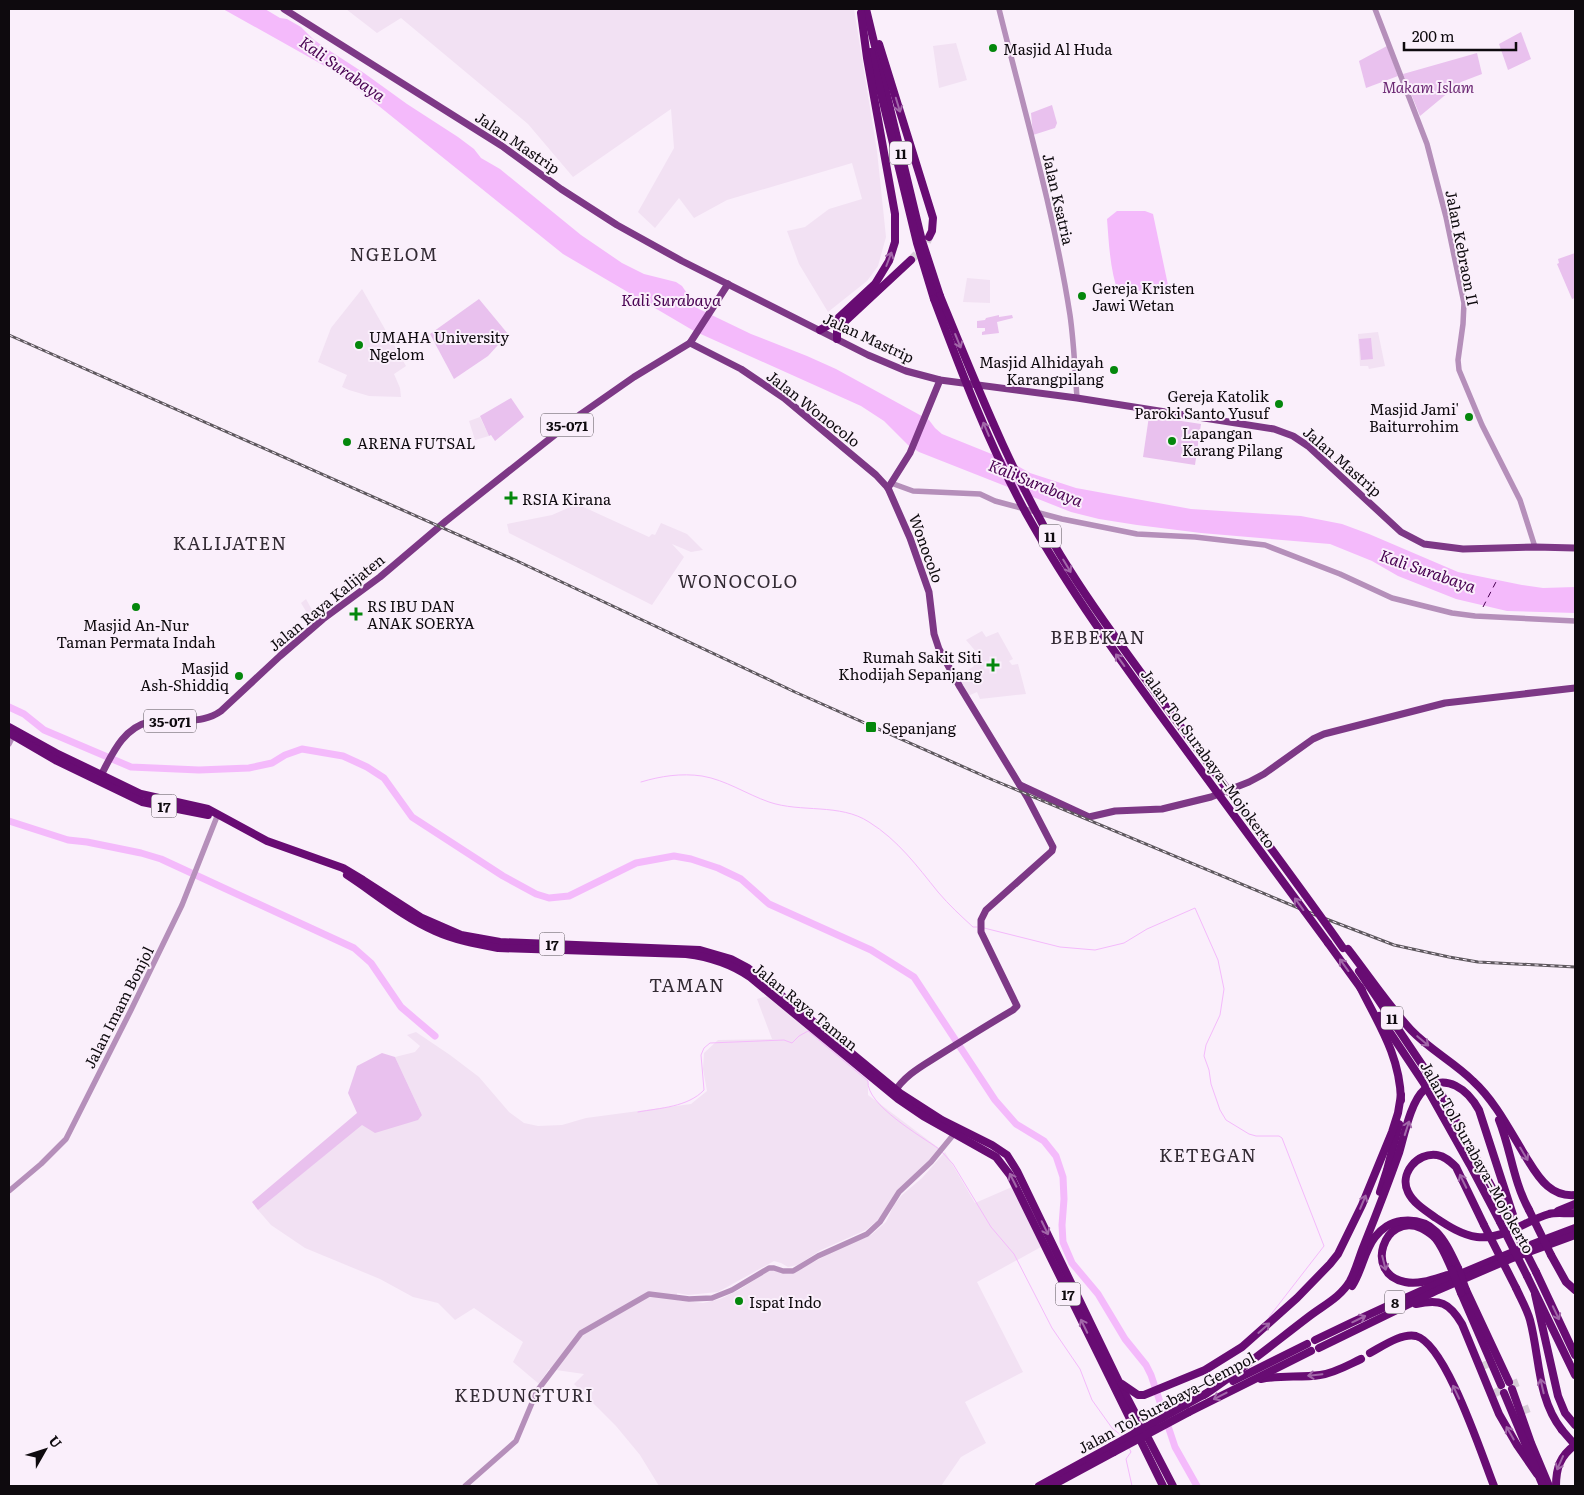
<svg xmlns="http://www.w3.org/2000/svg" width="1584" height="1495" viewBox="0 0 1584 1495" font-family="Literata,serif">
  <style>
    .built { fill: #f2e1f3 }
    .green { fill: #e9c1ee }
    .water { fill: #f4bafb }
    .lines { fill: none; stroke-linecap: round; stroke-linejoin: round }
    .stream { stroke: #f4bafb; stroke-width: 1 }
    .river { stroke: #f4bafb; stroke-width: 7 }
    .ferry { stroke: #480051; stroke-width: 1; stroke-dasharray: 6 5; stroke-linecap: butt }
    .highway-tunnel { stroke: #d7cdd7; stroke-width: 8; stroke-dasharray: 8 4; stroke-linecap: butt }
    .minor { stroke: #b58fba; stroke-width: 5.5 }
    .major { stroke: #7d3886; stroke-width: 7 }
    .highway { stroke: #680c73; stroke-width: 8 }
    .rail-casing { stroke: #5e585e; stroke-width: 3 }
    .rail { stroke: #faeffb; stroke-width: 1; stroke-dasharray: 4; stroke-linecap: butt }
    .highway-bridge { stroke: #680c73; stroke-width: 8 }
    .oneway { stroke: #a267a9 }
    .poi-dot { fill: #04870c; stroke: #faeffb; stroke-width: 2 }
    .labels { text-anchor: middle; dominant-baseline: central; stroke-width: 4; stroke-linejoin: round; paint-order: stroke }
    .shield { fill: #faeffb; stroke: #554f55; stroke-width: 1 }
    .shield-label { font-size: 14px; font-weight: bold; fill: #0e0a0e }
    .poi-label { font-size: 15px; fill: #0e0a0e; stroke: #faeffb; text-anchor: start }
    .park-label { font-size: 15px; font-style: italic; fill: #6c2974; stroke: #faeffb }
    .street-label { font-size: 15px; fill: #0e0a0e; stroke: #faeffb }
    .water-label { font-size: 16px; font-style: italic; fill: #480051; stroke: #faeffb }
    .quarter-label { font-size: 18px; letter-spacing: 1px; fill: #332b34; stroke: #faeffb }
  </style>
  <rect width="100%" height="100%" fill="#faeffb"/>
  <g class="built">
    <polygon points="346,9 854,9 877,151 886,237 878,266 867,281 828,312 799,264 787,231 805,227 829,209 862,199 852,163 727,200 694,218 679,198 655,228 638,212 674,148 671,109 573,177 528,124 401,18 377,33"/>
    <polygon points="956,43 967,80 939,88 933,46"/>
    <polygon points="967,278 990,280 990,303 963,302"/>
    <polygon points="362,289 406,366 394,374 400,388 401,397 369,396 349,390 342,387 347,375 318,362 331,328"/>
    <polygon points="1378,332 1385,366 1369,369 1368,366 1360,366 1358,334"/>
    <polygon points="480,417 489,436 475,440 469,421"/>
    <polygon points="577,504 649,537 652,534 655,535 661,523 687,534 703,550 691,552 672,544 684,557 652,605 509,533 507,524 552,515"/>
    <polygon points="306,599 317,619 313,623 301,603"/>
    <polygon points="982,631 986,637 998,632 1013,659 1009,661 1012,665 1018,664 1026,694 980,699 977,692 968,696 958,677 974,666 971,659 978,654 966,640"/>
    <polygon points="768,996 868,1080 868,1095 940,1149 879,1219 866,1230 821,1250 798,1265 788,1267 781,1263 774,1261 718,1292 688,1295 677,1293 677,1300 703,1303 720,1299 739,1290 771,1269 786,1274 791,1274 838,1249 871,1235 886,1222 894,1205 902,1195 922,1178 945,1152 975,1203 1012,1187 1041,1247 977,1282 1023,1372 965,1402 986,1443 961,1457 941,1486 659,1486 640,1455 616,1426 574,1384 584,1374 549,1369 539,1384 513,1362 523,1342 474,1308 455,1320 438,1303 413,1297 380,1279 305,1248 271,1225 258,1210 362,1124 422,1115 395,1057 415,1052 420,1046 407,1035 416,1032 450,1055 479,1077 509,1112 524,1123 538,1126 562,1125 586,1118 691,1104 707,1091 703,1069 704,1053 718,1040 772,1039 757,999"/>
  </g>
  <g class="green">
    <polygon points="1521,32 1531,59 1508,70 1499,44"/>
    <polygon points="1387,46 1398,76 1366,88 1359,61"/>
    <polygon points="1477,53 1482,74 1461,82 1420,116 1403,74"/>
    <polygon points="1052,105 1057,123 1055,128 1033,135 1031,113"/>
    <polygon points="1575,253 1575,298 1572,299 1557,264 1559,263 1558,259"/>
    <polygon points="479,299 508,334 488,356 454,379 430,334"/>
    <polygon points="999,315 999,317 1012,315 1013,318 997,322 999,333 982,335 982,332 985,331 985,328 977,328 977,321 985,320 986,318"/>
    <polygon points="1371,338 1373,359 1361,360 1359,339"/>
    <polygon points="511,398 524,417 495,441 491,435 489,436 480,416"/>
    <polygon points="1149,416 1201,424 1195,465 1143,457"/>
    <polygon points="382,1053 395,1057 422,1115 418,1120 375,1133 362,1125 258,1210 252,1202 357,1113 348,1093 357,1066"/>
  </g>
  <g class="water">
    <polygon points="223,9 265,9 280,18 287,19 301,27 313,39 327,49 364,73 407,104 458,137 474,149 481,158 500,169 581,235 622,263 644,274 676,282 682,286 697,308 751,334 807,356 836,369 929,420 935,428 942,434 1009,461 1030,473 1076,488 1191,509 1301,516 1342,524 1369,534 1458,572 1522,585 1543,588 1575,587 1575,613 1507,611 1456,599 1398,576 1372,561 1330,544 1201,533 1137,525 1099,519 1071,512 919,452 908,445 884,421 861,406 694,331 563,254 339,74"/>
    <path d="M1117,211h28l8,3 15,71 -49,10c-9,-24 -10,-51 -12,-76z"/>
  </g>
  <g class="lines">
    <g class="stream">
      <path d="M641,782c20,-6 40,-9 61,-6 24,4 44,18 67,26 32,11 71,1 100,20 29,18 48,44 69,70 11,13 23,24 35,35h4"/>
      <polyline points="984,928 1060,947 1095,950 1124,943 1147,929 1195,908 1218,960 1224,989 1220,1015 1206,1045 1204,1056 1209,1070 1211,1084 1220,1110 1226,1120 1249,1134 1256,1136 1279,1136 1282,1138 1324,1246 1269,1317"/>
      <path d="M638,1112c22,-4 50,-5 66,-22l-3,-35 3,-7 6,-5 74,-3 8,3 7,-7 9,-5 60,50c-2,24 53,55 71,68"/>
      <polyline points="942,1152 953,1164 991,1227 1014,1254 1052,1328 1080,1369 1092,1400 1112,1428 1122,1436"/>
      <polyline points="1129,1448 1131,1452 1126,1459 1132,1486"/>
    </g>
    <g class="river">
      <polyline points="9,707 24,714 44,730 131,767 199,770 249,768 272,763 285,755 302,749 343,756 367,767 384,778 412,817 503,876 536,894 549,898 569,896 636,863 674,856 691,859 718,868 741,879 769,904 871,950 914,977 995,1100 1016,1124 1044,1141 1056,1156 1063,1177 1064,1199 1062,1225 1063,1242 1072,1263 1098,1294 1125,1339 1146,1365 1151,1375 1175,1447 1197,1486"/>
      <polyline points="9,821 68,840 87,842 141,853 161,859 354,948 371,963 401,1007 435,1036"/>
    </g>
    <polyline class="ferry" points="1483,607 1498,578"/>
    <g class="highway-tunnel">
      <polyline points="911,260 926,244 929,237"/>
      <polyline points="1485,1361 1488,1368"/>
      <polyline points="1513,1380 1516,1388"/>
      <polyline points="1496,1388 1500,1395"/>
      <polyline points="1524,1406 1527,1414"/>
    </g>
    <g class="minor">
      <path d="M999,9c25,101 55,203 71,306 4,28 5,56 7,83"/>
      <polyline points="1375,9 1427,144 1446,217 1464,303 1463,324 1458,360 1459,370 1482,425 1520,500 1535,547"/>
      <polyline points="891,483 913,491 980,494 995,501 1062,519 1137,534 1195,537 1265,545 1340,574 1392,598 1452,613 1475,616 1575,621"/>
      <polyline points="9,744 13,736"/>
      <polyline points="9,1191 41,1164 66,1139 131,1010 182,905 218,814"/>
      <polyline points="465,1486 516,1441 537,1391 581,1333 649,1294 689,1299 712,1298 732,1290 769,1268 774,1268 783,1271 793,1271 818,1256 867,1234 880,1222 899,1192 931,1162 954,1134"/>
    </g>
    <g class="major">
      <polyline points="284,9 502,146 561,189 617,225 682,261 868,355 906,371 940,380 1077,398 1274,429 1293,436 1308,446 1401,532 1424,544 1463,549 1535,547 1575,548"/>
      <path d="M690,343l51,26 43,29 92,77 12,13 22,50 19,54 5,42 5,15 21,38 67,110 26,50 -1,4 -66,59 -5,10v12l36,74 -4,4c-24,14 -48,29 -72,44 -17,11 -37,21 -47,39"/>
      <polyline points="888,488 910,453 940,380"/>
      <path d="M99,779c12,-22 23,-51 50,-57 11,-2 24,-1 35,-1 14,-1 26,-2 37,-10l59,-55 43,-37 57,-42 66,-56 135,-107 53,-37 56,-34 38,-59"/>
      <polyline points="1020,785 1089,817 1115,811 1162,809 1211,797 1249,782 1264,774 1313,739 1324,734 1445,703 1575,688"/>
    </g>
    <g class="highway">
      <polyline points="866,9 922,241 940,296"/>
      <polyline points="879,44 933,218 932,231 929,237"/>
      <polyline points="871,52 917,243 934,299"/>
      <polyline points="820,330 834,322 875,284 889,261 895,242 895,214 867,58 861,13"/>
      <polyline points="837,339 837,331 840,326 911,260"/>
      <polyline points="9,727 56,753 141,794 208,809 267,841 343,868 363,880 422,918 461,935 500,942 700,950 731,959 748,968 900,1093 942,1120 992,1145 1007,1155 1017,1171 1119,1382 1173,1486"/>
      <polyline points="9,733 57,761 142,802 208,815"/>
      <path d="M347,875c29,19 56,42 88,56 20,9 41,13 63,17l188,6c24,3 44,9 64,23l148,122 25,17 73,41 14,18 153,311"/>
      <polyline points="1328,943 1362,990"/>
      <path d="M1348,949c21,27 40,56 63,81 19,20 43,32 62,51 24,22 39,54 56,81 11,18 23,35 46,33"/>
      <polyline points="1359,971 1433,1081"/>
      <path d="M1360,987c19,38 40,69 41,113"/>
      <polyline points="1379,1016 1425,1085"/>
      <polyline points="1438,1088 1508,1217"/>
      <polyline points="1429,1092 1470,1165 1500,1222"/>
      <path d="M1499,1120c12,30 14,61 30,90"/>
      <polyline points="1380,1192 1387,1170 1399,1124"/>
      <polyline points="1558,1211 1575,1204"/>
      <path d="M1484,1225l-28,-58c-5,-5 -11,-11 -19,-12 -20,-3 -38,19 -29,37 5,11 18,19 28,26 12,8 26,17 41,19 26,3 48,-16 72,-23 8,-2 18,0 26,-1"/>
      <polyline points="1551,1255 1566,1282 1575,1290"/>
      <polyline points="1536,1272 1575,1355"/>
      <path d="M1447,1275c-13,4 -28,10 -42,7 -42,-8 -21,-70 16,-54 5,3 11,6 15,11 7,9 11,20 16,31"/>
      <polyline points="1527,1276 1575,1375"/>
      <path d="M1352,1286c10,-15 12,-35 23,-49 6,-8 16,-15 26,-16 34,-4 44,20 57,47"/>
      <path d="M1516,1288c5,11 11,21 14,32 10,38 7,78 32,110"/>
      <polyline points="1466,1290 1509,1382"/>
      <polyline points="1461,1293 1501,1385"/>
      <polyline points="1535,1294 1558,1396 1565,1413 1575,1425"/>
      <path d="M1416,1304c24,-5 33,-2 46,20l37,90 18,31 20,29"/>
      <path d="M1315,1340c85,-41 171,-79 260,-112"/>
      <polyline points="1319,1348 1438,1290 1510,1259 1575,1235"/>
      <path d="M1370,1353c13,-7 31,-20 46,-17 30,8 66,120 78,150"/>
      <path d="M1261,1379c20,-4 40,-1 59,-4 15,-2 28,-10 41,-16"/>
      <polyline points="1233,1381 1307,1344"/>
      <polyline points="1122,1384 1138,1395 1144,1395 1205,1370 1242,1347 1297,1298 1330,1264 1338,1254 1362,1205 1392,1132 1398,1113 1401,1095"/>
      <polyline points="1512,1389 1531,1443 1549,1486"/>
      <polyline points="1504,1393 1543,1486"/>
      <path d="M1204,1395c36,-24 69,-51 103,-77 15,-12 33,-20 43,-37 6,-11 9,-24 14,-36 12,-30 24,-61 35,-92 5,-17 12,-52 25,-63 22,-18 44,0 55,20l34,105"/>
      <polyline points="1187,1404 1207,1393"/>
      <polyline points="1189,1412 1311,1351"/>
      <polyline points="1039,1486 1112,1446"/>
      <polyline points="1051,1486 1114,1452"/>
      <path d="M1556,1486c0,-18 4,-30 19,-41"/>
    </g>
    <defs>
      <polyline id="rail" points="9,335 515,560 795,692 993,780 1308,912 1394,945 1449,957 1478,962 1575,967"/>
    </defs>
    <use href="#rail" class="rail-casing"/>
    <use href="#rail" class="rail"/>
    <g class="highway-bridge">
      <path d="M940,296c38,93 75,187 129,273 30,48 64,93 98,139 59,80 119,159 176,240"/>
      <path d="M934,299c27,72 55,146 92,214 43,77 94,147 146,218 52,71 104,142 156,212"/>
      <polyline points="1433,1081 1438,1088"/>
      <polyline points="1425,1085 1429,1092"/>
      <polyline points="1529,1210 1551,1255"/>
      <polyline points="1508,1217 1536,1272"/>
      <polyline points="1500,1222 1527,1276"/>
      <polyline points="1484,1225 1516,1288"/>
      <polyline points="1458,1268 1466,1290"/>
      <polyline points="1452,1270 1461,1293"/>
      <polyline points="1562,1430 1575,1445"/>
      <polyline points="1112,1446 1187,1404"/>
      <polyline points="1114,1452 1189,1412"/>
    </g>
  </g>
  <defs><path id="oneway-shaft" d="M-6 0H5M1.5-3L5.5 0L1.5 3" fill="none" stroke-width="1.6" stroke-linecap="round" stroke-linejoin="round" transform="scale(1.25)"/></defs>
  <g class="oneway">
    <use href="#oneway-shaft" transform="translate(898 105) rotate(73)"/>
    <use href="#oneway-shaft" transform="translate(889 259) rotate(-69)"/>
    <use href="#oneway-shaft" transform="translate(958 341) rotate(68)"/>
    <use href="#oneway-shaft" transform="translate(986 429) rotate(-113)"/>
    <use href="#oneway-shaft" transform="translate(1067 566) rotate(59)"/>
    <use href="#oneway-shaft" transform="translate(1120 660) rotate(-126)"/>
    <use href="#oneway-shaft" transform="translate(1299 904) rotate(-126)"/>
    <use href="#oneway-shaft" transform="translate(1344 965) rotate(-126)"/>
    <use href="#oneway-shaft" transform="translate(1423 1041) rotate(40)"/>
    <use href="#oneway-shaft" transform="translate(1407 1128) rotate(-72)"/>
    <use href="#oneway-shaft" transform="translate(1524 1154) rotate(59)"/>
    <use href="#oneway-shaft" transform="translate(1013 1180) rotate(-117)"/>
    <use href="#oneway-shaft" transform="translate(1463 1181) rotate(-116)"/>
    <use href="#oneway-shaft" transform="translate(1363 1202) rotate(-67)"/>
    <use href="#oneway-shaft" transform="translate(1045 1228) rotate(64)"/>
    <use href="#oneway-shaft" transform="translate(1384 1263) rotate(76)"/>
    <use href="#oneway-shaft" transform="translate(1556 1313) rotate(65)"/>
    <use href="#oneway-shaft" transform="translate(1359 1319) rotate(-26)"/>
    <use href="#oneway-shaft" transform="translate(1084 1326) rotate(-116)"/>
    <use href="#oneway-shaft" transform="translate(1264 1328) rotate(-41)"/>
    <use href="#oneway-shaft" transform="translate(1315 1375) rotate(174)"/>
    <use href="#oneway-shaft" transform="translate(1542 1386) rotate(-103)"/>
    <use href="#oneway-shaft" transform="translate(1456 1392) rotate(-115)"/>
    <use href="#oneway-shaft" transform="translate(1220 1396) rotate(153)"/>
    <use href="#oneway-shaft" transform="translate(1510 1433) rotate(-120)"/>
    <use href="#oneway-shaft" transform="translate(1560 1463) rotate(114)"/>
  </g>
  <g class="poi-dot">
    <circle cx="993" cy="48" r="5"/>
    <circle cx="1082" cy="296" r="5"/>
    <circle cx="359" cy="345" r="5"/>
    <circle cx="1114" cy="370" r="5"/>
    <circle cx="1279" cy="404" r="5"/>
    <circle cx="1469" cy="417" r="5"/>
    <circle cx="1172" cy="441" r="5"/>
    <circle cx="347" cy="442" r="5"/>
    <path d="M508.5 490.5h5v5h5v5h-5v5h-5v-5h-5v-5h5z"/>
    <circle cx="136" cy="607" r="5"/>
    <path d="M353.5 606.5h5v5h5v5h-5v5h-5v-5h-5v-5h5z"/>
    <path d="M990.5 657.5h5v5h5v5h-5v5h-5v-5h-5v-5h5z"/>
    <circle cx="239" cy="676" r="5"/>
    <rect x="865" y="721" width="12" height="12" rx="2.5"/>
    <circle cx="739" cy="1301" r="5"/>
  </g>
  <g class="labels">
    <g class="shield">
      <rect x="890" y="141.5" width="22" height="23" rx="4"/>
      <rect x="541" y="413.5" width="52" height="23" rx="4"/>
      <rect x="1039" y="524.5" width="22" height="23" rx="4"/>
      <rect x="144" y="709.5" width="52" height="23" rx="4"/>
      <rect x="151.5" y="794.5" width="25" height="23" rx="4"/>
      <rect x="539.5" y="932.5" width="25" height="23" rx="4"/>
      <rect x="1381" y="1006.5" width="22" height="23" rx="4"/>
      <rect x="1055.5" y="1282.5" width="25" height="23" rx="4"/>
      <rect x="1385" y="1290.5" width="20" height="23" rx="4"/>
    </g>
    <g class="shield-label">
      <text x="901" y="153">11</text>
      <text x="567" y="425">35-071</text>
      <text x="1050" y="536">11</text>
      <text x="170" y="721">35-071</text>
      <text x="164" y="806">17</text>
      <text x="552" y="944">17</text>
      <text x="1392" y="1018">11</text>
      <text x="1068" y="1294">17</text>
      <text x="1395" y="1302">8</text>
    </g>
    <g class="poi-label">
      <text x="1003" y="48">Masjid Al Huda</text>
      <text x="1092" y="287">Gereja Kristen<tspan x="1092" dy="17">Jawi Wetan</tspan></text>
      <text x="369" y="336">UMAHA University<tspan x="369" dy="17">Ngelom</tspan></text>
      <text x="1104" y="361" text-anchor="end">Masjid Alhidayah<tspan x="1104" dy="17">Karangpilang</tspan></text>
      <text x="1269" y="395" text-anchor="end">Gereja Katolik<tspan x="1269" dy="17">Paroki Santo Yusuf</tspan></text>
      <text x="1459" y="408" text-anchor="end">Masjid Jami'<tspan x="1459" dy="17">Baiturrohim</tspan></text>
      <text x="1182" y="432">Lapangan<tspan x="1182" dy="17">Karang Pilang</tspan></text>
      <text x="357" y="442">ARENA FUTSAL</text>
      <text x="522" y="498">RSIA Kirana</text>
      <text x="367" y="605">RS IBU DAN<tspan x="367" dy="17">ANAK SOERYA</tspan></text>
      <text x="136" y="624" text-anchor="middle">Masjid An-Nur<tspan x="136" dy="17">Taman Permata Indah</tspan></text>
      <text x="982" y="656" text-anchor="end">Rumah Sakit Siti<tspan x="982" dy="17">Khodijah Sepanjang</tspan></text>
      <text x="229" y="667" text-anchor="end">Masjid<tspan x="229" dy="17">Ash-Shiddiq</tspan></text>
      <text x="882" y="727">Sepanjang</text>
      <text x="749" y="1301">Ispat Indo</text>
    </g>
    <g class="park-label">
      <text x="1428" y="86">Makam Islam</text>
    </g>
    <g class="street-label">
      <text transform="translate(518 142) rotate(34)">Jalan Mastrip</text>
      <text transform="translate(1059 199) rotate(77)">Jalan Ksatria</text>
      <text transform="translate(1463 248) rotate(79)">Jalan Kebraon II</text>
      <text transform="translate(869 337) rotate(25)">Jalan Mastrip</text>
      <text transform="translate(814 408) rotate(38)">Jalan Wonocolo</text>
      <text transform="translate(1343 461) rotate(41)">Jalan Mastrip</text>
      <text transform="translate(927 548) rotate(70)">Wonocolo</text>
      <text transform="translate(326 602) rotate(-39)">Jalan Raya Kalijaten</text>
      <text transform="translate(1209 758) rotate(54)">Jalan Tol Surabaya–Mojokerto</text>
      <text transform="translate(806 1006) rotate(39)">Jalan Raya Taman</text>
      <text transform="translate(118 1007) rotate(-63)">Jalan Imam Bonjol</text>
      <text transform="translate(1478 1157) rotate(61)">Jalan Tol Surabaya–Mojokerto</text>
      <text transform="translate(1166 1402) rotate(-28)">Jalan Tol Surabaya–Gempol</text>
    </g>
    <g class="water-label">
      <text transform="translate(343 68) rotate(35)">Kali Surabaya</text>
      <text x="671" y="299">Kali Surabaya</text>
      <text transform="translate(1036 482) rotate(22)">Kali Surabaya</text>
      <text transform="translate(1428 570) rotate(19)">Kali Surabaya</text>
    </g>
    <g class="quarter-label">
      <text x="394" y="253">NGELOM</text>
      <text x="230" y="542">KALIJATEN</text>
      <text x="738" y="580">WONOCOLO</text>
      <text x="1098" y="636">BEBEKAN</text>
      <text x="687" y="984">TAMAN</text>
      <text x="1208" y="1154">KETEGAN</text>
      <text x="524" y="1394">KEDUNGTURI</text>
    </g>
  </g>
  <rect width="1584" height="1495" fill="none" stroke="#0e0a0e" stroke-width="20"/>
  <g transform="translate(45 1450) rotate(51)" stroke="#faeffb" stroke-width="4" paint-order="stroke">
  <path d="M0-4L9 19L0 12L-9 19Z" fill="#0e0a0e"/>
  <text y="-8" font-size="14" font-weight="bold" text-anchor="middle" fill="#0e0a0e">U</text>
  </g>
  <path d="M1404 42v8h112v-8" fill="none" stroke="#0e0a0e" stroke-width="2.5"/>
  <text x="1412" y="42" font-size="15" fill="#0e0a0e" stroke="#faeffb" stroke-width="4" paint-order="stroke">200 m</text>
</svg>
